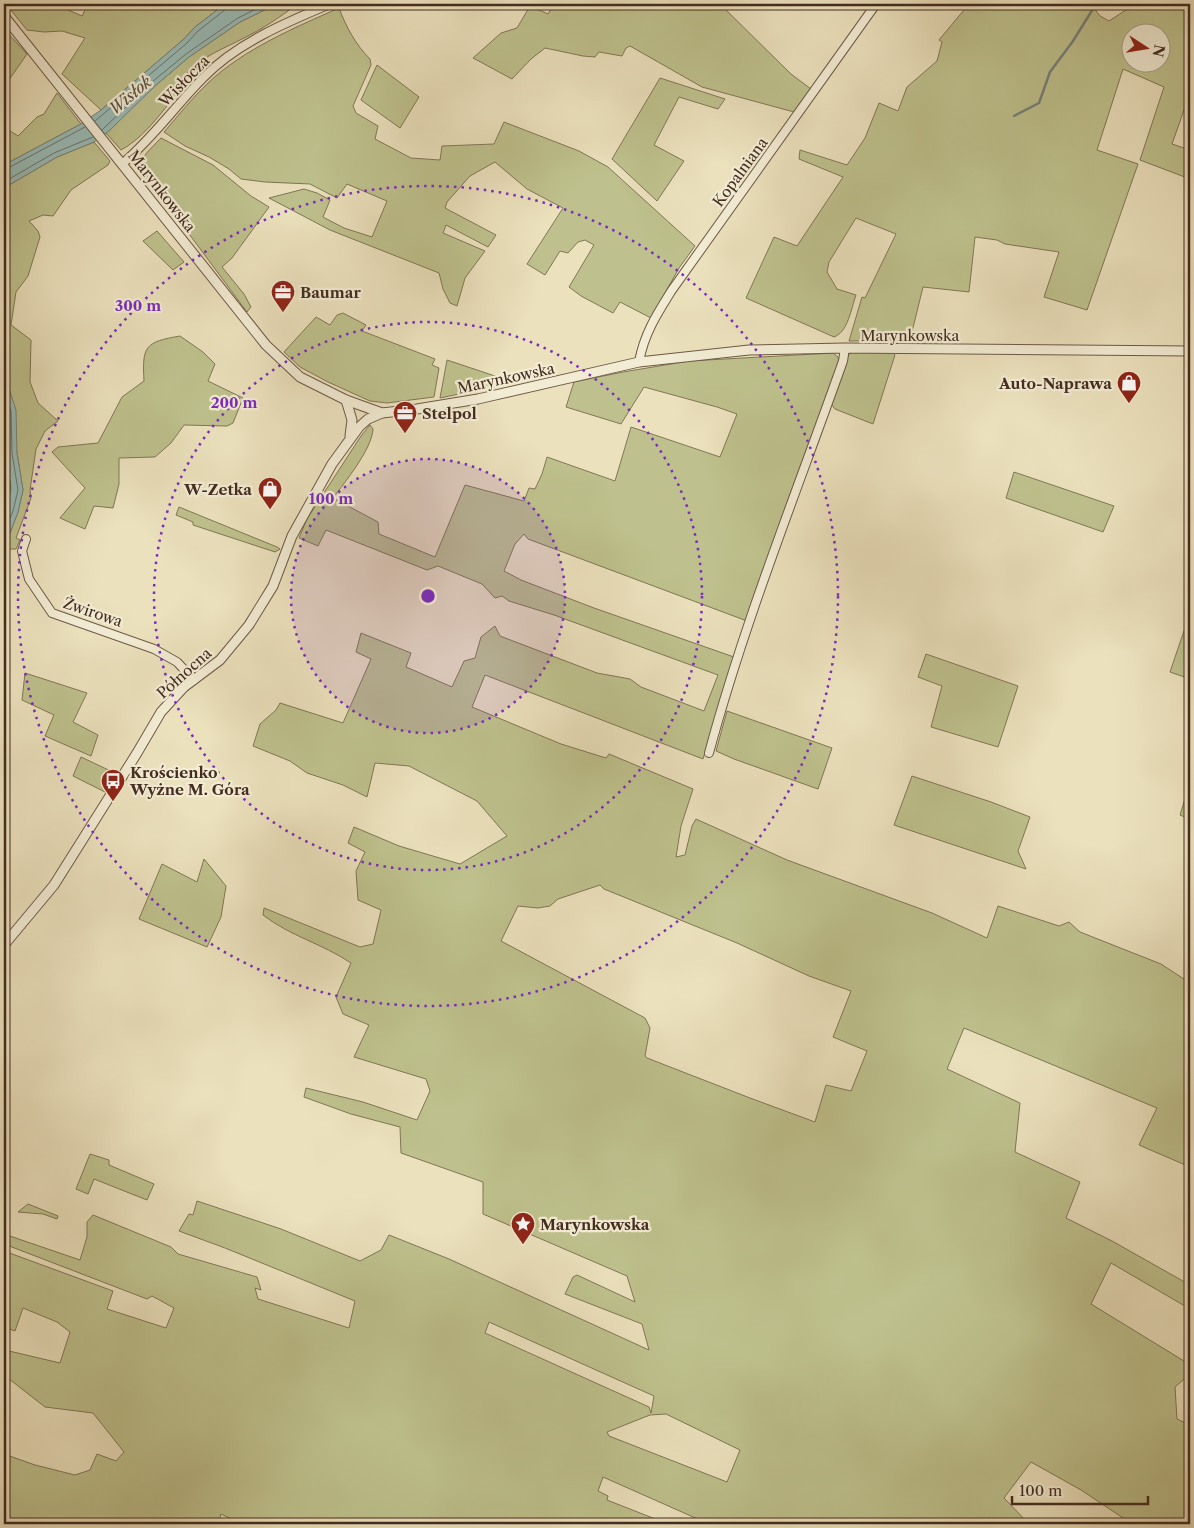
<svg xmlns="http://www.w3.org/2000/svg" width="1194" height="1528" viewBox="0 0 1194 1528" font-family="'Libre Caslon Text',serif">
  <style>
    .green { fill: #bec18d; stroke: #817656; fill-rule: evenodd }
    .water { fill: #99bcb8; stroke: #77827b }
    .lines { fill: none; stroke-linecap: round; stroke-linejoin: round }
    .shore { stroke: #6e746c; stroke-width: 1 }
    .stream { stroke: #77827b; stroke-width: 2.5 }
    .minor-casing { stroke: #6e5947; stroke-width: 10 }
    .tertiary-casing { stroke: #6e5947; stroke-width: 11 }
    .minor { stroke: #f2ecd4; stroke-width: 8 }
    .tertiary { stroke: #f2ecd4; stroke-width: 9 }
    .ring { fill: none; stroke: #7b2cbf; stroke-width: 2.5; stroke-dasharray: 2.5 5 }
    .labels { text-anchor: middle; dominant-baseline: central; stroke-width: 4.5; stroke-linejoin: round; paint-order: stroke }
    .street-label { font-size: 15px; fill: #442c20; stroke: #f2ecd4 }
    .poi-label { font-size: 15px; font-weight: bold; fill: #442c20; stroke: #f2ecd4; text-anchor: start }
    .water-label { font-size: 16px; font-style: italic; fill: #595046; stroke: #f2ecd4 }
    .centre { fill: #7b2cbf; stroke: #f2ecd4; stroke-width: 2.5 }
    .ring-label { font-size: 15px; text-anchor: middle; font-weight: bold; fill: #7b2cbf; stroke: #f2ecd4; stroke-width: 4.5; stroke-linejoin: round; paint-order: stroke }
  </style>
  <rect width="100%" height="100%" fill="#ebe1bd"/>
  <filter id="stains"><feTurbulence type="fractalNoise" baseFrequency=".004" numOctaves="4"/><feColorMatrix values="0 0 0 0 .2 0 0 0 0 .09 0 0 0 0 .02 0 0 0 .5 -.17"/></filter>
  <radialGradient id="worn" r=".72"><stop offset=".6" stop-color="#630" stop-opacity="0"/><stop offset="1" stop-color="#630" stop-opacity=".3"/></radialGradient>
  <g class="green">
    <polygon points="6,4 55,4 82,16 88,4 225,4 195,27 184,39 101,110 62,74 85,38 62,31 44,32 27,30"/>
    <path d="M277,4h36l-6,2 -11,-1c-17,13 -34,24 -52,33 -19,10 -41,18 -56,34 -8,9 -11,21 -18,30 -13,17 -30,38 -49,48l-15,-17 49,-47 34,-29 51,-35z"/>
    <polygon points="554,4 720,4 791,74 811,89 794,112 702,87 630,46 626,48 622,56 599,52 595,57 583,56 545,48 531,59 512,79 473,58 501,33 517,28 530,6 548,14"/>
    <path d="M969,4h122l9,12 9,5 26,-17 39,2 16,7v80l-18,51 18,6v29l-50,-19 24,-73 -41,-18 -26,81 41,14 -51,146 -43,-13 15,-45 -54,-8 -8,-4 -22,-3 -6,55 -46,-5 -13,53 -61,1 13,-44 3,1 31,-64 -40,-16 -27,44 -2,10 10,17 19,6c-5,14 -8,37 -22,42l-88,-39 28,-61 23,9 46,-69 -44,-18 1,-9 47,15 18,-27 14,-35 19,8 9,-24 30,-26 5,-19 -3,-2zM1132,32h30v30h-30z"/>
    <path d="M339,8c7,19 17,37 31,51l1,6 -18,41 3,7 22,13 -3,13 36,19 29,2 2,-14 52,-2 10,-22 75,29 29,16 87,79 -16,22 -28,50 -31,-16 -7,11 -32,-17 -12,-9 25,-42 -9,-5 -7,2 -10,11 -8,-2 -15,24 -18,-11 36,-56 -36,-19 -32,-27 -25,14 -23,26 -2,6 51,27 -8,12 -42,-22 -3,8 42,18 -20,27 -8,28 -7,-3 -7,-14 -4,-16 -109,-43 -61,-32 35,-9 13,4 13,7 -7,17 21,11 28,9 15,-36 -40,-17 -10,14 -27,-14 -45,-2 -24,-3 -12,-10 -20,-12 -24,-11 -21,-14c14,-16 28,-34 44,-49 36,-34 86,-55 131,-75z"/>
    <polygon points="4,29 27,54 4,87"/>
    <polygon points="377,65 419,97 400,128 361,100"/>
    <polygon points="660,78 725,99 718,109 679,97 654,145 684,161 657,201 612,159"/>
    <polygon points="57,93 81,124 4,165 4,127 18,136 37,117 44,114"/>
    <path d="M161,138l52,27 38,31 18,11 -37,51 -10,9 22,27 7,13 -4,5 -72,-97 -36,-43c0,-15 12,-23 22,-34z"/>
    <polygon points="94,142 110,161 108,165 71,190 53,216 43,215 29,221 38,231 40,237 28,276 16,292 11,325 31,340 30,382 38,403 58,421 45,431 36,449 30,490 31,498 16,538 20,540 16,549 5,549 4,551 4,539 10,533 18,512 23,490 4,373 4,188 57,157"/>
    <polygon points="157,231 184,262 173,270 143,241"/>
    <polygon points="343,313 366,325 362,331 435,359 432,365 439,368 434,397 387,403 370,401 328,382 300,367 284,352 316,317 330,325 337,315"/>
    <path d="M180,336l23,16 12,12 -7,17 35,17 -10,25 -6,3 -43,-1 -13,18 -16,14 -36,1v26l-6,24 -19,-2 -9,23 -25,-11 25,-30 -33,-36 6,-5 40,-4 24,-46 22,-16c-2,-35 1,-39 36,-45z"/>
    <polygon points="853,352 893,353 895,355 873,424 835,409 831,404 849,354"/>
    <path d="M833,353l5,4 1,6 -92,258 -219,-82 -4,-5 -9,10 -11,27 17,9 73,28 140,49 -31,102 -218,-84 -13,32 89,37 45,14 3,-4 84,35 -12,37 -5,31 9,-2 7,-29 4,-7 91,41 145,53 55,25 11,-32 61,20 10,-4 11,10 81,32 29,19v184l-51,-22 18,-37 -193,-80 -17,41 73,34 -5,49 65,30 -14,36 46,23 78,44v24l-79,-46 -20,41 93,57 6,-7v21h-1l-14,12 2,32 13,6v99h-58l-51,-34 -50,-28 -27,36 25,26h-28l-12,-6 -7,6h-273l-106,-47 -5,14 10,5 -1,4 61,24h-426l-21,-10 -3,10h-214v-70l31,11 40,10 15,-5 7,-16 19,7 8,-9 -31,-39 -48,-6 -41,-32v-21l3,1 2,-4 51,12 10,-31 -13,-10 -34,-14 -8,23 -11,-4v-76l109,40 -6,18 59,19 8,-20 -22,-12 -5,3 -143,-55v-10l76,26 7,-23v-15l6,-7 78,32 7,7 79,23 4,13 -6,-2 3,11 91,29 6,-27 -130,-53 -46,-17 10,-17 4,1 4,-14 84,28 79,32 21,-11 8,-15 60,24 200,91 -7,-26 -77,-30 8,-17 4,-2 58,27 -8,-26 -144,-62v-32l-82,-29 -1,-26 -49,-13 -47,-17 2,-9 57,14 54,18 13,-29 -4,-12 -72,-22 15,-32 -26,-11 -7,-17 15,-34c-28,-19 -61,-27 -88,-48l1,-7 96,39 13,-3 8,-34 -23,-10 -2,-29 9,-19 -17,-9 6,-16 45,19 61,18 47,-28 -30,-35 -68,-35 -34,-3 -8,34 -24,-12 -36,-12 -17,-12 -37,-15 7,-22 16,-14 4,-7 63,20 28,-64 -15,-7 5,-19 50,20 -5,14 46,20 12,-26 11,-3 6,-21 14,-11 5,10 97,37 33,6 11,8 63,24 14,-36 -164,-60 -45,-14 -7,-5 -7,2 -13,-14 -44,-18 -11,4 -101,-40 -8,16 -19,-8 8,-19 54,-83 9,-11 3,4c-1,20 -28,53 -40,69l45,24 1,12 56,23 30,-72 59,16 5,-13 6,1 7,-15 5,-17 68,24 16,-54 89,30 17,-43 -20,-7 -73,-20 -23,37 -55,-17 8,-25 49,-10 66,-11zM600,885l4,4 133,54 72,33 42,15 -18,46 34,14 -16,40 -25,-6 -11,37 -65,-24 -103,-40 -2,-2 5,-28 -5,-10 -144,-77 17,-35 20,2 12,-2 8,-7zM489,1322l165,74 -3,17 -2,-6 -164,-74zM666,1414l74,36 -13,32 -118,-46 -2,-4 43,-17z"/>
    <polygon points="447,360 507,380 508,384 440,398"/>
    <polygon points="1014,472 1114,506 1103,532 1006,498"/>
    <polygon points="179,507 277,547 280,549 275,552 193,525 193,522 176,515"/>
    <polygon points="1186,625 1190,627 1190,679 1170,672"/>
    <polygon points="926,654 1018,686 998,747 931,727 942,686 918,677"/>
    <polygon points="25,673 87,693 73,722 98,735 91,756 45,736 54,715 22,700"/>
    <polygon points="727,711 832,748 818,789 734,759 716,751"/>
    <polygon points="81,757 117,774 105,792 73,776"/>
    <polygon points="912,776 991,802 1030,817 1018,851 1026,869 894,825"/>
    <polygon points="1188,789 1190,790 1190,819 1180,815"/>
    <polygon points="204,859 226,886 221,917 207,947 139,919 162,864 197,882"/>
    <polygon points="90,1154 109,1160 109,1165 154,1184 147,1200 94,1179 88,1194 76,1189"/>
    <polygon points="28,1204 58,1216 57,1219 43,1214 18,1212"/>
  </g>
  <g class="water">
    <polygon points="225,4 277,4 240,22 189,57 155,86 109,131 94,142 57,157 4,188 4,165 79,125 101,110 184,39 195,27"/>
    <polygon points="4,373 16,410 17,453 23,490 18,512 10,533 4,539"/>
  </g>
  <g class="lines">
    <g class="shore">
      <polyline points="95,121 187,43 198,31 226,9 228,4"/>
      <polyline points="102,130 152,82 186,54 238,18 266,4"/>
      <polyline points="4,169 8,168 85,127"/>
      <polyline points="4,182 54,153 93,137"/>
      <polyline points="4,390 11,411 12,453 18,490 13,511 4,532"/>
      <polyline points="4,410 6,454 11,489 4,518"/>
    </g>
    <polyline class="stream" points="1014,116 1039,103 1050,72 1073,41 1096,4"/>
    <defs>
      <g id="minor">
        <path d="M122,164c31,-26 54,-59 82,-87 33,-34 83,-55 126,-73"/>
        <path d="M639,362c5,-28 18,-48 33,-72l204,-286"/>
        <polyline points="26,539 22,551 29,579 52,613 154,649 177,662 194,680"/>
        <path d="M709,753c36,-133 88,-262 134,-392l2,-13"/>
      </g>
      <g id="tertiary">
        <polyline points="4,16 266,345 300,377 346,400 382,413 417,409 478,399 639,362 749,350 845,348 1190,351"/>
        <polyline points="346,400 352,420 350,436"/>
        <polyline points="4,945 54,885 137,753 161,712 184,687 220,660 249,625 273,586 292,536 332,464 359,427 368,419 382,413"/>
      </g>
    </defs>
    <use href="#minor" class="minor-casing"/>
    <use href="#tertiary" class="tertiary-casing"/>
    <use href="#minor" class="minor"/>
    <use href="#tertiary" class="tertiary"/>
  </g>
  <circle cx="428" cy="596" r="137" fill="#7b2cbf" fill-opacity=".12"/>
  <g class="ring">
    <circle cx="428" cy="596" r="137"/>
    <circle cx="428" cy="596" r="274"/>
    <circle cx="428" cy="596" r="410"/>
  </g>
  <defs>
    <symbol id="office-pin" viewBox="-11 -11 22 30"><path d="M0 17L-7.5 6A9.5 9.5 0 1 1 7.5 6Z" fill="#8f2418" stroke="#f2ecd4"/><path d="M-6-3h4V-5.5h4V-3h4V5H-6ZM-1-4.5V-3h2v-1.5ZM-6 0V1H6V0Z" fill="#fff"/></symbol>
    <symbol id="shop-pin" viewBox="-11 -11 22 30"><path d="M0 17L-7.5 6A9.5 9.5 0 1 1 7.5 6Z" fill="#8f2418" stroke="#f2ecd4"/><path d="M-5-2.5h2.3a2.7 3.5 0 0 1 5.4 0H5L5.5 6h-11ZM-1.5-2.5h3a1.5 2.3 0 0 0-3 0Z" fill="#fff"/></symbol>
    <symbol id="bus-pin" viewBox="-11 -11 22 30"><path d="M0 17L-7.5 6A9.5 9.5 0 1 1 7.5 6Z" fill="#8f2418" stroke="#f2ecd4"/><path d="M-5-6H5V4H4V6H2V4H-2V6H-4V4H-5ZM-3.5-4V0h7V-4ZM-3.5 1.2v1.5H-2V1.2ZM2 1.2v1.5H3.5V1.2Z" fill="#fff"/></symbol>
    <symbol id="sight-pin" viewBox="-11 -11 22 30"><path d="M0 17L-7.5 6A9.5 9.5 0 1 1 7.5 6Z" fill="#8f2418" stroke="#f2ecd4"/><path d="M0-6L1.8-2.2L6-1.7L2.9 1.2L3.7 5.4L0 3.3L-3.7 5.4L-2.9 1.2L-6-1.7L-1.8-2.2Z" fill="#fff"/></symbol>
  </defs>
  <g fill-rule="evenodd">
    <use href="#office-pin" x="269" y="278" width="28" height="38"/>
    <use href="#shop-pin" x="1115" y="369" width="28" height="38"/>
    <use href="#office-pin" x="391" y="399" width="28" height="38"/>
    <use href="#shop-pin" x="256" y="475" width="28" height="38"/>
    <use href="#bus-pin" x="99" y="767" width="28" height="38"/>
    <use href="#sight-pin" x="509" y="1210" width="28" height="38"/>
  </g>
  <g class="labels">
    <g class="street-label">
      <text transform="translate(184 81) rotate(-46)">Wisłocza</text>
      <text transform="translate(740 172) rotate(-54)">Kopalniana</text>
      <text transform="translate(162 191) rotate(52)">Marynkowska</text>
      <text x="910" y="335">Marynkowska</text>
      <text transform="translate(506 378) rotate(-12)">Marynkowska</text>
      <text transform="translate(93 612) rotate(19)">Żwirowa</text>
      <text transform="translate(184 673) rotate(-42)">Północna</text>
    </g>
    <g class="poi-label">
      <text x="300" y="292">Baumar</text>
      <text x="1112" y="383" text-anchor="end">Auto-Naprawa</text>
      <text x="422" y="413">Stelpol</text>
      <text x="252" y="489" text-anchor="end">W-Zetka</text>
      <text x="130" y="772">Krościenko<tspan x="130" dy="17">Wyżne M. Góra</tspan></text>
      <text x="540" y="1224">Marynkowska</text>
    </g>
    <g class="water-label">
      <text transform="translate(130 95) rotate(-40)">Wisłok</text>
    </g>
  </g>
  <circle cx="428" cy="596" r="8" class="centre"/>
  <g class="ring-label">
    <text x="138" y="311">300 m</text>
    <text x="234" y="408">200 m</text>
    <text x="331" y="504">100 m</text>
  </g>
  <rect width="1194" height="1528" fill="none" stroke="#ebe1bd" stroke-width="20"/>
  <rect x="5" y="5" width="1184" height="1518" fill="none" stroke="#442c20" stroke-width="2.5"/>
  <rect x="10" y="10" width="1174" height="1508" fill="none" stroke="#442c20"/>
  <g transform="translate(1146 48) rotate(102)"><circle r="24" fill="#f2ecd4" stroke="#ac9f8c"/>
  <path d="M0-4L9 19L0 12L-9 19Z" fill="#8f2418"/>
  <text y="-8" font-size="14" font-weight="bold" text-anchor="middle" fill="#442c20">N</text>
  </g>
  <path d="M1012 1496v8h136v-8" fill="none" stroke="#442c20" stroke-width="2.5"/>
  <text x="1019" y="1496" font-size="15" fill="#442c20" stroke="#f2ecd4" stroke-width="4" paint-order="stroke">100 m</text>
  <rect width="100%" height="100%" filter="url(#stains)"/>
  <rect width="100%" height="100%" fill="url(#worn)"/>
</svg>
